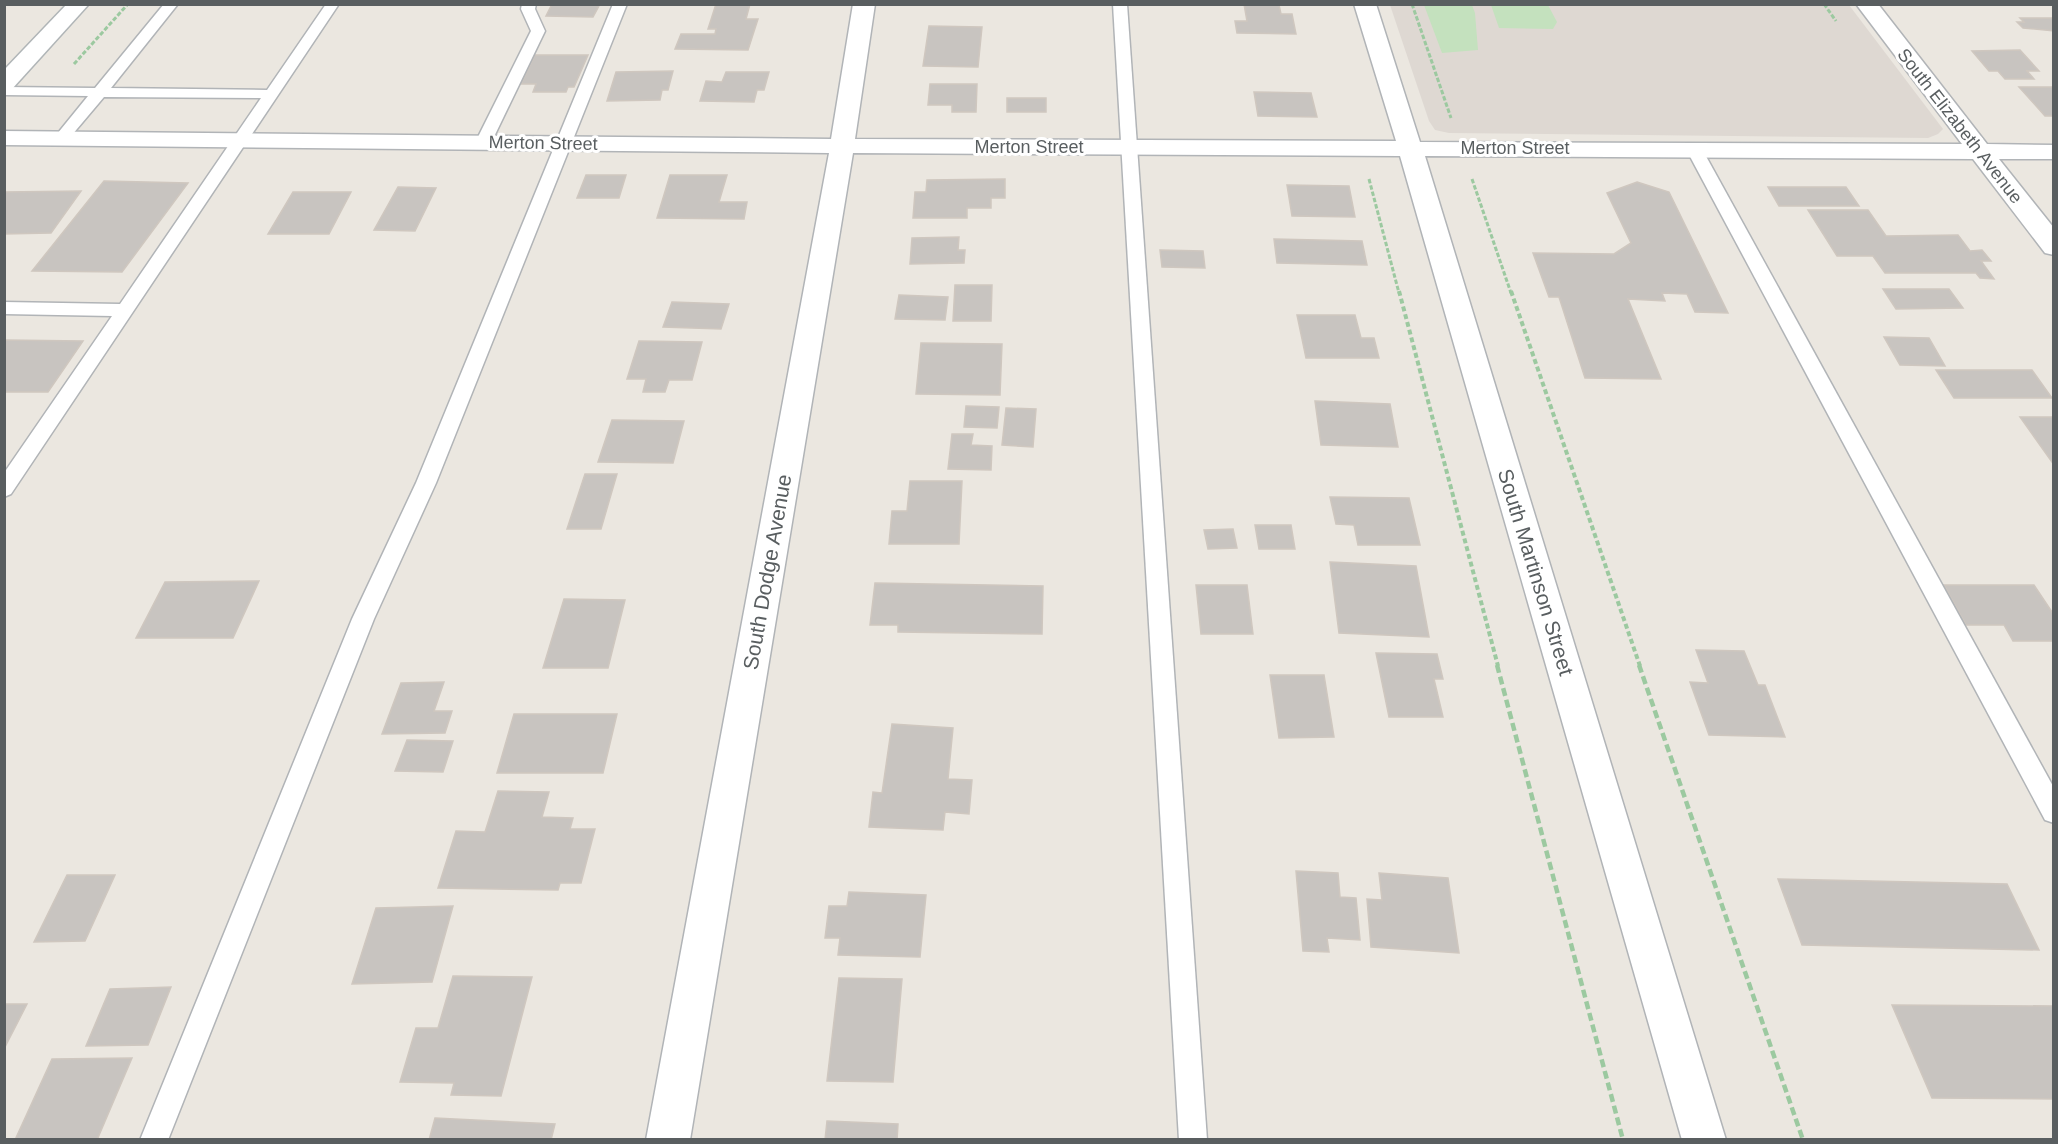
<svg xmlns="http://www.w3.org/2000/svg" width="2058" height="1144" viewBox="0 0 2058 1144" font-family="Arial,sans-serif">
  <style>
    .education { fill: #ded8d2 }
    .green { fill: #c4e1be }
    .building { fill: #c8c4c0; stroke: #cfc7bf; stroke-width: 1.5 }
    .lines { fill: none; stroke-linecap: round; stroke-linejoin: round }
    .lane-casing { stroke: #b1b4b7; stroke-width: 3 }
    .street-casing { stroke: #b1b4b7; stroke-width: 3 }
    .secondary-casing { stroke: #b0b5b7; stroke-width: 3 }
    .path-far2 { stroke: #9cc9a0; stroke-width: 3; stroke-dasharray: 4.5 2; stroke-linecap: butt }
    .path-far1 { stroke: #9cc9a0; stroke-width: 4; stroke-dasharray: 5 3; stroke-linecap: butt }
    .path { stroke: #9cc9a0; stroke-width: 4.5; stroke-dasharray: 8 4; stroke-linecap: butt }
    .lane { fill: #fff; fill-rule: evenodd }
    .street { fill: #fff; fill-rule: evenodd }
    .secondary { fill: #fff; fill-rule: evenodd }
    .labels { text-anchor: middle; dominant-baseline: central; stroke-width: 6; stroke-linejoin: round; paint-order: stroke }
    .far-street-label { font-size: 18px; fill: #595e60; stroke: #fff }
    .street-label { font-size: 21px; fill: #595e60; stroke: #fff }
  </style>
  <rect width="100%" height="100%" fill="#ebe7e0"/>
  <polygon class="education" points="1390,5 1849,5 1943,129 1938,134 1928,138 1449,133 1435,130 1429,121"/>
  <g class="green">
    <polygon points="1424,5 1472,5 1475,13 1478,50 1442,53"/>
    <polygon points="1491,5 1548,5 1557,22 1553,29 1499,28"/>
  </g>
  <g class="building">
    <polygon points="552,4 600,4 593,17 546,16"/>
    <polygon points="716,4 750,4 746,19 758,19 748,50 675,49 681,34 715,34 716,29 708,29"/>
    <polygon points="1244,4 1279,5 1281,14 1292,14 1296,34 1237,33 1235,21 1247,21"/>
    <polygon points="2020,18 2053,18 2054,31 2023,28 2017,22 2024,22"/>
    <polygon points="929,26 982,27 978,67 923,66"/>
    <polygon points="2020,50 2039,71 2027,71 2034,79 2005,79 1998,71 1989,71 1972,51"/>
    <polygon points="535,55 588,55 574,87 568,87 566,92 533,92 536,84 521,84"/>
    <polygon points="673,71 668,90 662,90 660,100 607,101 616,72"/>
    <polygon points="726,72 769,72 764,90 757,90 754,102 700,101 706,81 722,82"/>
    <polygon points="930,84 977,84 976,112 952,112 952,105 928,105"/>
    <polygon points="2019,87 2054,87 2054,116 2045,116"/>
    <polygon points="1254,92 1311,93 1317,117 1258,116"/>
    <rect x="1007" y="98" width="39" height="14"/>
    <polygon points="586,175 626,175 619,198 577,198"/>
    <polygon points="670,175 727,175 719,202 747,202 744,219 657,218"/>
    <polygon points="1005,179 1005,198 991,198 991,208 967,208 967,218 913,218 915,192 926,192 927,180"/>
    <polygon points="104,181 188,183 122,272 32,271"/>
    <polygon points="1637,182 1669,192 1728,313 1695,312 1687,294 1662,293 1665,301 1628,299 1661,379 1585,378 1559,297 1549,297 1533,253 1614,254 1631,243 1607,193"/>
    <polygon points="1287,185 1349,186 1355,217 1292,216"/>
    <polygon points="398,187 436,188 415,231 374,230"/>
    <polygon points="1768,187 1846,187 1859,206 1779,206"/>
    <polygon points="81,191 51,233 4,234 4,192"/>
    <polygon points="293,192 351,192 329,234 268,234"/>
    <polygon points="1808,210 1868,210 1886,236 1958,235 1970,251 1982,250 1991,261 1981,261 1994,279 1980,278 1976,273 1885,273 1873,256 1837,256"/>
    <polygon points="959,237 958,250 965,250 964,263 910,264 912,238"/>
    <polygon points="1274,239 1362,241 1367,265 1277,263"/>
    <polygon points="1160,250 1203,251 1205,268 1162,267"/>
    <polygon points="955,285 992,285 991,321 953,321"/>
    <polygon points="1883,289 1949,289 1963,308 1896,309"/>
    <polygon points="899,295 948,297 945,320 895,319"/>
    <polygon points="672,302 729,304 721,329 663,327"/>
    <polygon points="1297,315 1355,315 1361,338 1374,338 1379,358 1306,358"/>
    <polygon points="1884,337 1929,338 1945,366 1900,365"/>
    <polygon points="4,340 83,341 48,392 4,392"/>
    <polygon points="639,341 702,342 692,380 669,380 665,392 643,392 646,379 627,379"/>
    <polygon points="921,343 1002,344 1000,395 916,394"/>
    <polygon points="1936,370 2032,370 2052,398 1954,398"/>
    <polygon points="1315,401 1390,404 1398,447 1321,445"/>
    <polygon points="966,406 999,407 997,428 964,427"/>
    <polygon points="1006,408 1036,409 1033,447 1002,445"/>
    <polygon points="2020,417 2054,417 2054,465"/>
    <polygon points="612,420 684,421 673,463 598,462"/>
    <polygon points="952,434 973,434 971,445 992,446 991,470 948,469"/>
    <polygon points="585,474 617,474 601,529 567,529"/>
    <polygon points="910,481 962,481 959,544 889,544 892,511 907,511"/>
    <polygon points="1330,497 1409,498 1420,545 1358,545 1354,525 1336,524"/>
    <polygon points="1255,525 1291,525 1295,549 1259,549"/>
    <polygon points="1233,529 1237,548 1208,549 1204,530"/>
    <polygon points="1330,562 1416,566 1429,637 1339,633"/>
    <polygon points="259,581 233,638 136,638 165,582"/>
    <polygon points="875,583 1043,586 1042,634 898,632 898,625 870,625"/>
    <polygon points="1196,585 1247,585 1253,634 1201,634"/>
    <polygon points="1944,585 2034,585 2054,615 2054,641 2013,641 2004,625 1966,625"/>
    <polygon points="564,599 625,600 608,668 543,668"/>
    <polygon points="1696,650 1744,651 1758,685 1765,685 1785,737 1709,735 1690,682 1708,683"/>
    <polygon points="1376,653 1437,654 1443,679 1434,679 1443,717 1389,717"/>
    <polygon points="1270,675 1324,675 1334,737 1279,738"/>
    <polygon points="444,682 434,711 452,711 445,733 382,734 401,683"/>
    <polygon points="514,714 617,714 603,773 497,773"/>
    <polygon points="892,724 953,728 948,779 972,780 969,814 945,812 943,830 869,827 873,792 882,793"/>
    <polygon points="407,740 453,741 443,772 395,771"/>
    <polygon points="498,791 549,792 542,817 573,818 570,829 595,829 581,883 560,883 558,890 438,888 456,831 485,832"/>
    <polygon points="1296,871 1338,873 1340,897 1356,898 1360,940 1327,938 1329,952 1303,951"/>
    <polygon points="1379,873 1448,878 1459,953 1371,947 1367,899 1382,900"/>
    <polygon points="67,875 115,875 85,941 34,942"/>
    <polygon points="1778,879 2007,884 2039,950 1802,945"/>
    <polygon points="849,892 926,895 920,957 838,955 840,938 825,938 829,906 847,906"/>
    <polygon points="453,906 432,982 352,984 376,908"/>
    <polygon points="453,976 532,977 501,1096 451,1095 454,1083 400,1082 416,1028 438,1028"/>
    <polygon points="839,978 902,979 893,1082 827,1081"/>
    <polygon points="171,987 148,1045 86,1046 110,989"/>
    <polygon points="4,1004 27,1004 4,1049"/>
    <polygon points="1892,1005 2054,1006 2054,1099 1932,1098"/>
    <polygon points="132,1058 97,1140 15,1140 52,1059"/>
    <polygon points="435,1118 555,1124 551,1140 429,1140"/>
    <polygon points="827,1121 898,1124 897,1140 825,1140"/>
  </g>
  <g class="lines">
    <defs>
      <g id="lane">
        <polygon points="164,4 178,4 111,88 267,90 326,4 339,4 11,494 4,497 4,473 112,316 4,314 4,302 120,304 261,98 104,97 66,142 61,144 53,139 88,96 4,95 4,87 95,88"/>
        <polygon points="522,4 536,4 535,9 545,31 491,143 483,148 478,146 475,143 531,31 521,9"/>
        <polygon points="613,4 627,4 436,483 374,619 168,1140 140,1140 352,619 416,483"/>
        <polygon points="1113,4 1127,4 1207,1140 1179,1140"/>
        <polygon points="1694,144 1702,149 2054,788 2054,823 2045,820 1686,149"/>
      </g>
      <polygon id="street" points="853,4 875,4 855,139 1396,141 1354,4 1376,4 1420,142 1962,144 1856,4 1878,4 1987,144 2054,145 2054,159 1999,159 2054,228 2054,255 2045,253 1973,159 1425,156 1726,1140 1682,1140 1400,156 853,153 690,1140 646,1140 829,153 4,145 4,131 831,139"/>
      <polygon id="secondary" points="67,4 89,4 12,89 4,91 4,70"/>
    </defs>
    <use href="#lane" class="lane-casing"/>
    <use href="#street" class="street-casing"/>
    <use href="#secondary" class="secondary-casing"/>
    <g class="path-far2">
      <polyline points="1412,4 1451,118"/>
      <polyline points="1824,4 1836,21"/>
      <polyline points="74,64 128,4"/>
      <polyline points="1369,179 1399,293"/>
      <polyline points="1472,179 1511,293"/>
    </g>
    <g class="path-far1">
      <polyline points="1399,291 1498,666"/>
      <polyline points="1511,291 1640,666"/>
    </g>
    <g class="path">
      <polyline points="1497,665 1623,1140"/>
      <polyline points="1639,665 1803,1140"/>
    </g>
    <use href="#lane" class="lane"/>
    <use href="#street" class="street"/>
    <use href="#secondary" class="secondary"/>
  </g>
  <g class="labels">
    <g class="far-street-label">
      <text transform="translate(1960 126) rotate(52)">South Elizabeth Avenue</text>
      <text transform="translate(543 143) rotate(1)">Merton Street</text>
      <text x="1029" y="147">Merton Street</text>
      <text x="1515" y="148">Merton Street</text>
    </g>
    <g class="street-label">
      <text transform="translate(767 572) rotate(-80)">South Dodge Avenue</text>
      <text transform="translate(1536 572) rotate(73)">South Martinson Street</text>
    </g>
  </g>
  <rect width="2058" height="1144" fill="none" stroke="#595e60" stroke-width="12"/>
</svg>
